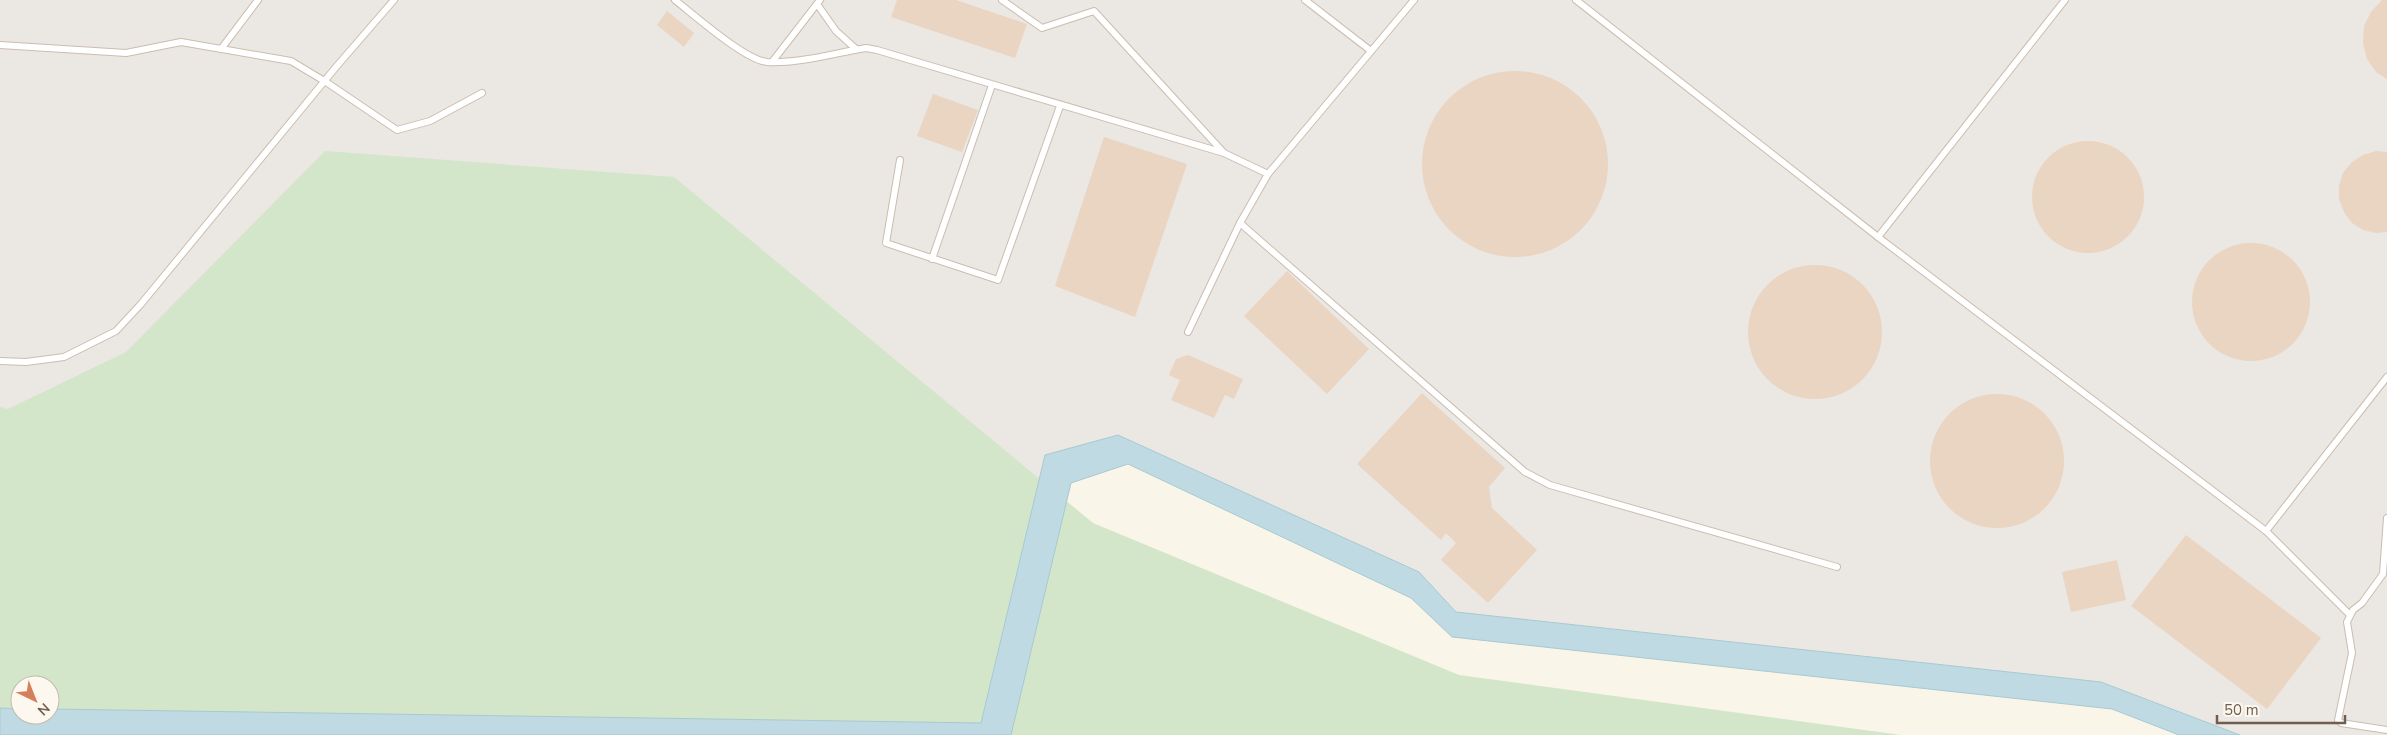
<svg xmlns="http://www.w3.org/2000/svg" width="2387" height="735" viewBox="0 0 2387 735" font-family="'Nunito Sans',sans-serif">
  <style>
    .industrial { fill: #ebe7e2 }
    .green { fill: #d3e6c9; fill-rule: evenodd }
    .water { fill: #bfdae2; stroke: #a7c9d2 }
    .building { fill: #ead5c2 }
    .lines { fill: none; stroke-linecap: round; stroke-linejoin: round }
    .service-casing { stroke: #cbbdb0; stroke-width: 8 }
    .service { stroke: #fff; stroke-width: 6 }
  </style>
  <rect width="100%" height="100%" fill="#faf5e9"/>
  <polygon class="industrial" points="0,0 2387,0 2387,735 2240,735 2101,682 1456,612 1419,572 1118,435 1045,455 981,723 50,685 20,685 0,708"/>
  <path class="green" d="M325,151l349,26 419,346 366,152 442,60h-1901v-328l8,2 118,-57zM20,685h30v30h-30z"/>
  <polygon class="water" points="1118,435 1419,572 1456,612 2101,682 2240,735 2179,735 2112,709 1452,637 1411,598 1128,464 1071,483 1011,735 0,735 0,708 20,709 20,715 50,715 50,709 981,723 1045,455"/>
  <g class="building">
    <polygon points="897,0 956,0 1027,24 1015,58 891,17"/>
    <polygon points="2382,0 2387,0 2387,79 2376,72 2367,59 2363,43 2364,26 2371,12"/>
    <polygon points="667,11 694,33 684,47 657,25"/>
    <circle cx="1515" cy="164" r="93"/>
    <polygon points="933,94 978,110 962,152 917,136"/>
    <polygon points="1104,137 1187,164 1135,317 1055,286"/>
    <circle cx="2088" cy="197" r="56"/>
    <polygon points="2376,151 2387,152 2387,232 2376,233 2363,230 2352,223 2344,212 2339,199 2339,186 2343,173 2352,162 2363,155"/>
    <circle cx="2251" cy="302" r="59"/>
    <circle cx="1815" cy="332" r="67"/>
    <polygon points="1287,271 1369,349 1327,394 1244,316"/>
    <polygon points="1188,355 1243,379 1234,399 1225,395 1214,418 1171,400 1180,380 1169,375 1176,359"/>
    <polygon points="1422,393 1505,468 1489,487 1492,508 1537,550 1488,603 1441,560 1456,543 1446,533 1441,540 1357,464"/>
    <circle cx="1997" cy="461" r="67"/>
    <polygon points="2186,535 2321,638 2267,709 2131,606"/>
    <polygon points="2117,560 2126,600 2071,612 2062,572"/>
  </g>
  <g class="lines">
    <defs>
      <g id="service">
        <path d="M675,0c19,15 70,60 92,62 30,2 68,-9 99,-14l11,2 347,103 44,21"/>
        <polyline points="1002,0 1042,28 1094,11 1224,153"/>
        <polyline points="1305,0 1371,51"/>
        <polyline points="1576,0 1878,237 2266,531 2350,615"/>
        <polyline points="817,4 836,31 856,49"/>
        <polyline points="0,45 126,53 181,42 291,61 326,82 397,130 430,121 482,93"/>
        <polyline points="221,49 258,0"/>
        <polyline points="772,62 820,0"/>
        <polyline points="900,160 886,243 998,280 1060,106"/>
        <polyline points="1240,223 1525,472 1550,485 1837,567"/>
        <polyline points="1878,237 2065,0"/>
        <polyline points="932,259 992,85"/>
        <polyline points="1188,332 1240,223 1268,174 1414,0"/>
        <polyline points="0,361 26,362 64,357 116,331 141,304 336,67 394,0"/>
        <polyline points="2387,518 2383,574 2362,603 2353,610 2347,622 2352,653 2338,720 2341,723 2387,730"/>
        <polyline points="2266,531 2387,377"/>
      </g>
    </defs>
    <use href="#service" class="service-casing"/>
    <use href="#service" class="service"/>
  </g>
  <g transform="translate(35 700) rotate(137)"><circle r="24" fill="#fdf8ef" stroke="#c5baaf"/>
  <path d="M0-4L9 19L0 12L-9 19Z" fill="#d5805d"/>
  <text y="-8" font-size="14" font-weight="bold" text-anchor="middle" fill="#725e4f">N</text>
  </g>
  <path d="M2217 715v8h128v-8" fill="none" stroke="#725e4f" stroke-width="2.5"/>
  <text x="2224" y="715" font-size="15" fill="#725e4f" stroke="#fdf8ef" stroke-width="4" paint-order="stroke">50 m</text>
</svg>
